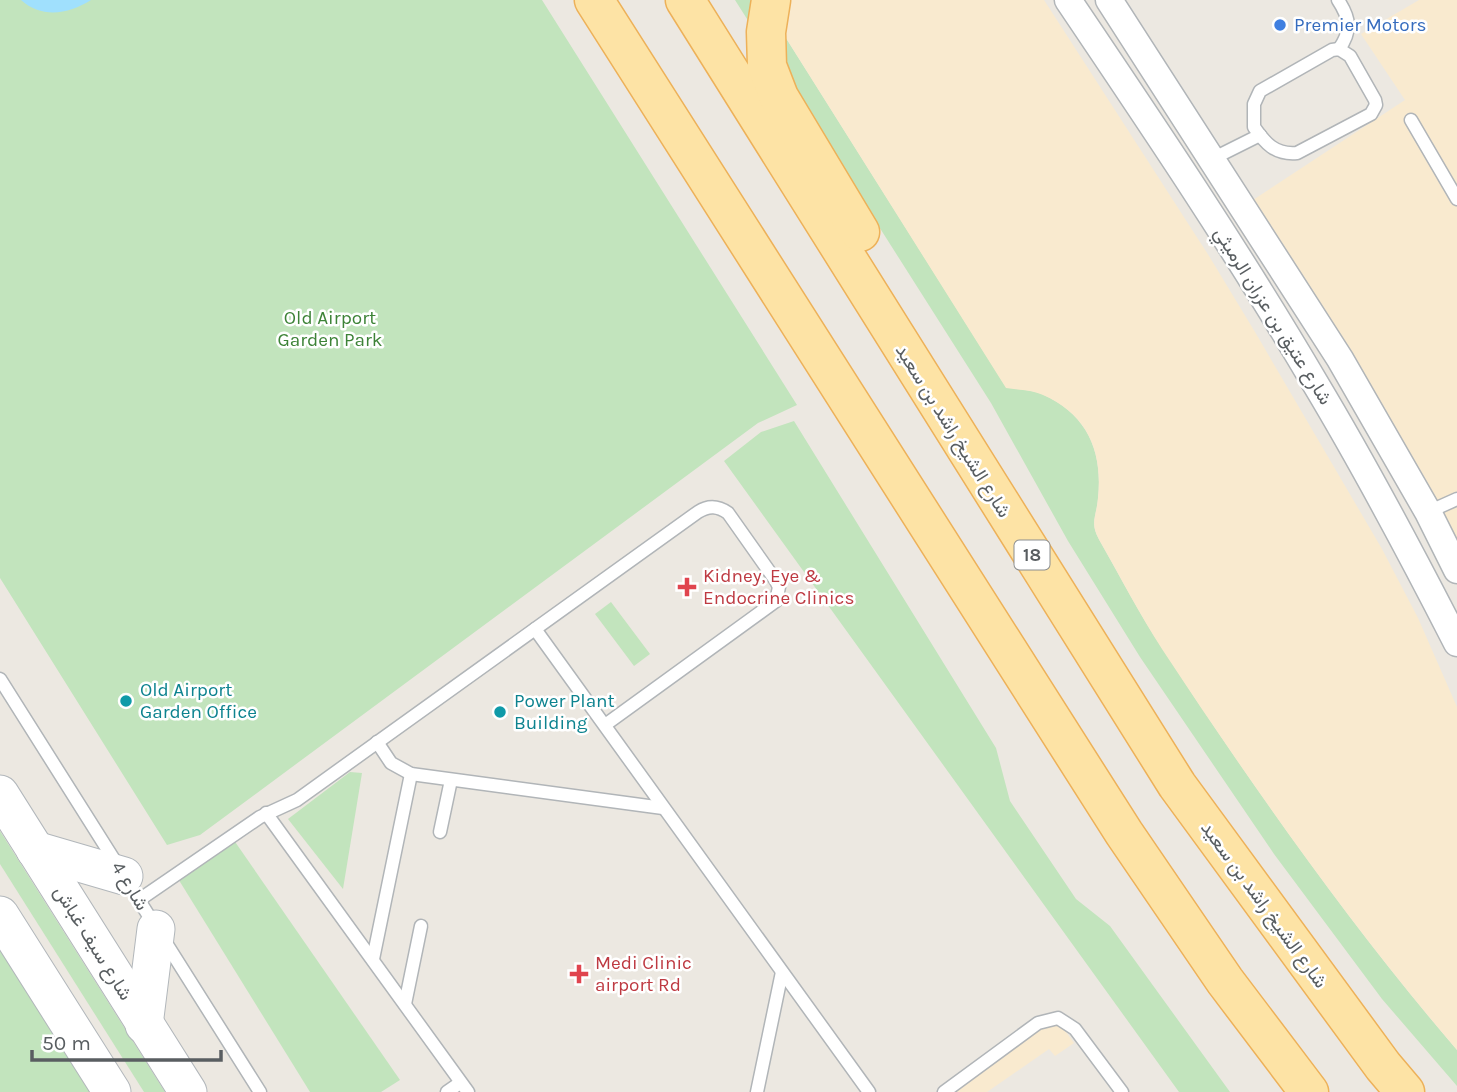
<svg xmlns="http://www.w3.org/2000/svg" width="1457" height="1092" viewBox="0 0 1457 1092" font-family="Karla,Vazirmatn,sans-serif">
  <style>
    .green { fill: #c2e4bd }
    .sand { fill: #f9eacf }
    .water { fill: #a0e0fd }
    .lines { fill: none; stroke-linecap: round; stroke-linejoin: round }
    .lane-casing { stroke: #b1b5b8; stroke-width: 15 }
    .street-casing { stroke: #b1b5b8; stroke-width: 29 }
    .secondary-casing { stroke: #b2b7bb; stroke-width: 39 }
    .primary-casing { stroke: #edb159; stroke-width: 41 }
    .lane { stroke: #fff; stroke-width: 12 }
    .street { stroke: #fff; stroke-width: 26 }
    .secondary { stroke: #fff; stroke-width: 37 }
    .primary { stroke: #fde3a5; stroke-width: 38 }
    .shop-dot { fill: #3f7fe0; stroke: #fff; stroke-width: 2.5 }
    .health-dot { fill: #e0444e; stroke: #fff; stroke-width: 2.5 }
    .culture-dot { fill: #0f9aa8; stroke: #fff; stroke-width: 2.5 }
    .labels { text-anchor: middle; dominant-baseline: central; stroke-width: 5; stroke-linejoin: round; paint-order: stroke }
    .shield { fill: #fff; stroke: #8b8e90; stroke-width: 2 }
    .shield-label { font-size: 18px; font-weight: bold; fill: #595e61 }
    .shop-label { font-size: 19px; fill: #366cbe; stroke: #fff; text-anchor: start }
    .street-label { font-size: 19px; fill: #595e61; stroke: #fff }
    .park-label { font-size: 19px; fill: #3d8337; stroke: #fff }
    .health-label { font-size: 19px; fill: #be3a42; stroke: #fff; text-anchor: start }
    .culture-label { font-size: 19px; fill: #0d838f; stroke: #fff; text-anchor: start }
  </style>
  <rect width="100%" height="100%" fill="#ece8e1"/>
  <g class="green">
    <polygon points="0,0 542,0 797,405 758,423 200,835 167,845 0,578"/>
    <path d="M735,0h27l244,387c12,2 26,3 36,7 45,20 61,57 56,104 -2,22 -9,24 3,45 20,35 39,72 61,105 91,139 187,276 295,402v36l-75,-87 -108,-145 -134,-197 -72,-116 -77,-138z"/>
    <polygon points="794,421 996,748 1010,801 1076,899 1110,926 1230,1092 1179,1092 724,461 761,432"/>
    <polygon points="611,602 650,654 634,666 595,614"/>
    <polygon points="350,772 362,773 343,889 288,819"/>
    <polygon points="0,831 165,1092 144,1092 0,864"/>
    <polygon points="231,836 400,1080 381,1092 310,1092 177,877"/>
    <polygon points="0,948 93,1092 0,1092"/>
  </g>
  <g class="sand">
    <path d="M762,0h282l165,256 46,76 127,217 36,69 39,89v343c-108,-126 -204,-263 -295,-401 -22,-34 -41,-71 -61,-106 -12,-21 -5,-23 -3,-45 5,-47 -11,-84 -55,-103 -11,-5 -25,-5 -37,-7z"/>
    <polygon points="1419,0 1457,0 1457,544 1253,200 1405,100 1361,34"/>
    <polygon points="1055,1017 1074,1043 1055,1056 1049,1049 987,1092 947,1092"/>
  </g>
  <path class="water" d="M21,0h70c-22,14 -49,19 -70,0z"/>
  <g class="lines">
    <defs>
      <g id="lane">
        <path d="M1338,0c12,18 14,31 1,49"/>
        <path d="M1339,49l11,7 25,44 1,5 -5,9 -74,39c-22,2 -32,-10 -43,-26v-23l6,-13 72,-41z"/>
        <polyline points="1411,120 1457,199"/>
        <polyline points="1212,159 1260,135"/>
        <polyline points="1428,512 1457,499"/>
        <polyline points="535,629 869,1092"/>
        <polyline points="0,679 118,866"/>
        <polyline points="377,742 391,763 411,774 663,808"/>
        <polyline points="266,813 468,1092"/>
        <polyline points="440,832 451,780"/>
        <polyline points="135,894 260,1092"/>
        <path d="M139,900l121,-83 37,-17 401,-288c11,-7 20,-6 30,1l48,68 3,6 -3,14 -171,124"/>
        <polyline points="373,959 411,774"/>
        <polyline points="405,1004 421,926"/>
        <polyline points="447,1092 460,1083"/>
        <polyline points="757,1092 782,972"/>
        <polyline points="944,1092 1038,1023 1058,1018 1075,1029 1122,1092"/>
      </g>
      <g id="street">
        <path d="M1068,0c85,126 170,252 247,383 51,85 97,172 142,260"/>
        <polyline points="1109,0 1340,359 1428,512 1457,570"/>
      </g>
      <g id="secondary">
        <polyline points="0,794 188,1092"/>
        <polyline points="35,850 124,876"/>
        <polyline points="0,915 112,1092"/>
        <polyline points="144,1025 156,929"/>
      </g>
      <g id="primary">
        <polyline points="594,0 1124,833 1225,981 1309,1092"/>
        <polyline points="685,0 1177,785 1383,1066 1405,1092"/>
        <polyline points="771,0 766,32 767,66 779,97 860,232"/>
      </g>
    </defs>
    <use href="#lane" class="lane-casing"/>
    <use href="#street" class="street-casing"/>
    <use href="#secondary" class="secondary-casing"/>
    <use href="#primary" class="primary-casing"/>
    <use href="#lane" class="lane"/>
    <use href="#street" class="street"/>
    <use href="#secondary" class="secondary"/>
    <use href="#primary" class="primary"/>
  </g>
  <circle class="shop-dot" cx="1280" cy="25" r="7"/>
  <g class="health-dot">
    <path d="M683.5 576.5h7v7h7v7h-7v7h-7v-7h-7v-7h7z"/>
    <path d="M575.5 963.5h7v7h7v7h-7v7h-7v-7h-7v-7h7z"/>
  </g>
  <g class="culture-dot">
    <circle cx="126" cy="701" r="7"/>
    <circle cx="500" cy="712" r="7"/>
  </g>
  <g class="labels">
    <rect class="shield" x="1014.5" y="540.5" width="35" height="29" rx="5"/>
    <g class="shield-label">
      <text x="1032" y="555">18</text>
    </g>
    <g class="shop-label">
      <text x="1294" y="25">Premier Motors</text>
    </g>
    <g class="street-label">
      <text transform="translate(1273 316) rotate(58)">شارع عتيق بن عزران الرميثي</text>
      <text transform="translate(953 431) rotate(58)">شارع الشيخ راشد بن سعيد</text>
      <text transform="translate(130 886) rotate(59)">شارع 4</text>
      <text transform="translate(1264 905) rotate(54)">شارع الشيخ راشد بن سعيد</text>
      <text transform="translate(93 943) rotate(58)">شارع سيف غباش</text>
    </g>
    <g class="park-label">
      <text x="330" y="318">Old Airport<tspan x="330" dy="22">Garden Park</tspan></text>
    </g>
    <g class="health-label">
      <text x="703" y="576">Kidney, Eye &amp;<tspan x="703" dy="22">Endocrine Clinics</tspan></text>
      <text x="595" y="963">Medi Clinic<tspan x="595" dy="22">airport Rd</tspan></text>
    </g>
    <g class="culture-label">
      <text x="140" y="690">Old Airport<tspan x="140" dy="22">Garden Office</tspan></text>
      <text x="514" y="701">Power Plant<tspan x="514" dy="22">Building</tspan></text>
    </g>
  </g>
  <path d="M32 1050v10h189v-10" fill="none" stroke="#595e61" stroke-width="3.5"/>
  <text x="42" y="1050" font-size="21" fill="#595e61" stroke="#ffffff" stroke-width="5" paint-order="stroke">50 m</text>
</svg>
